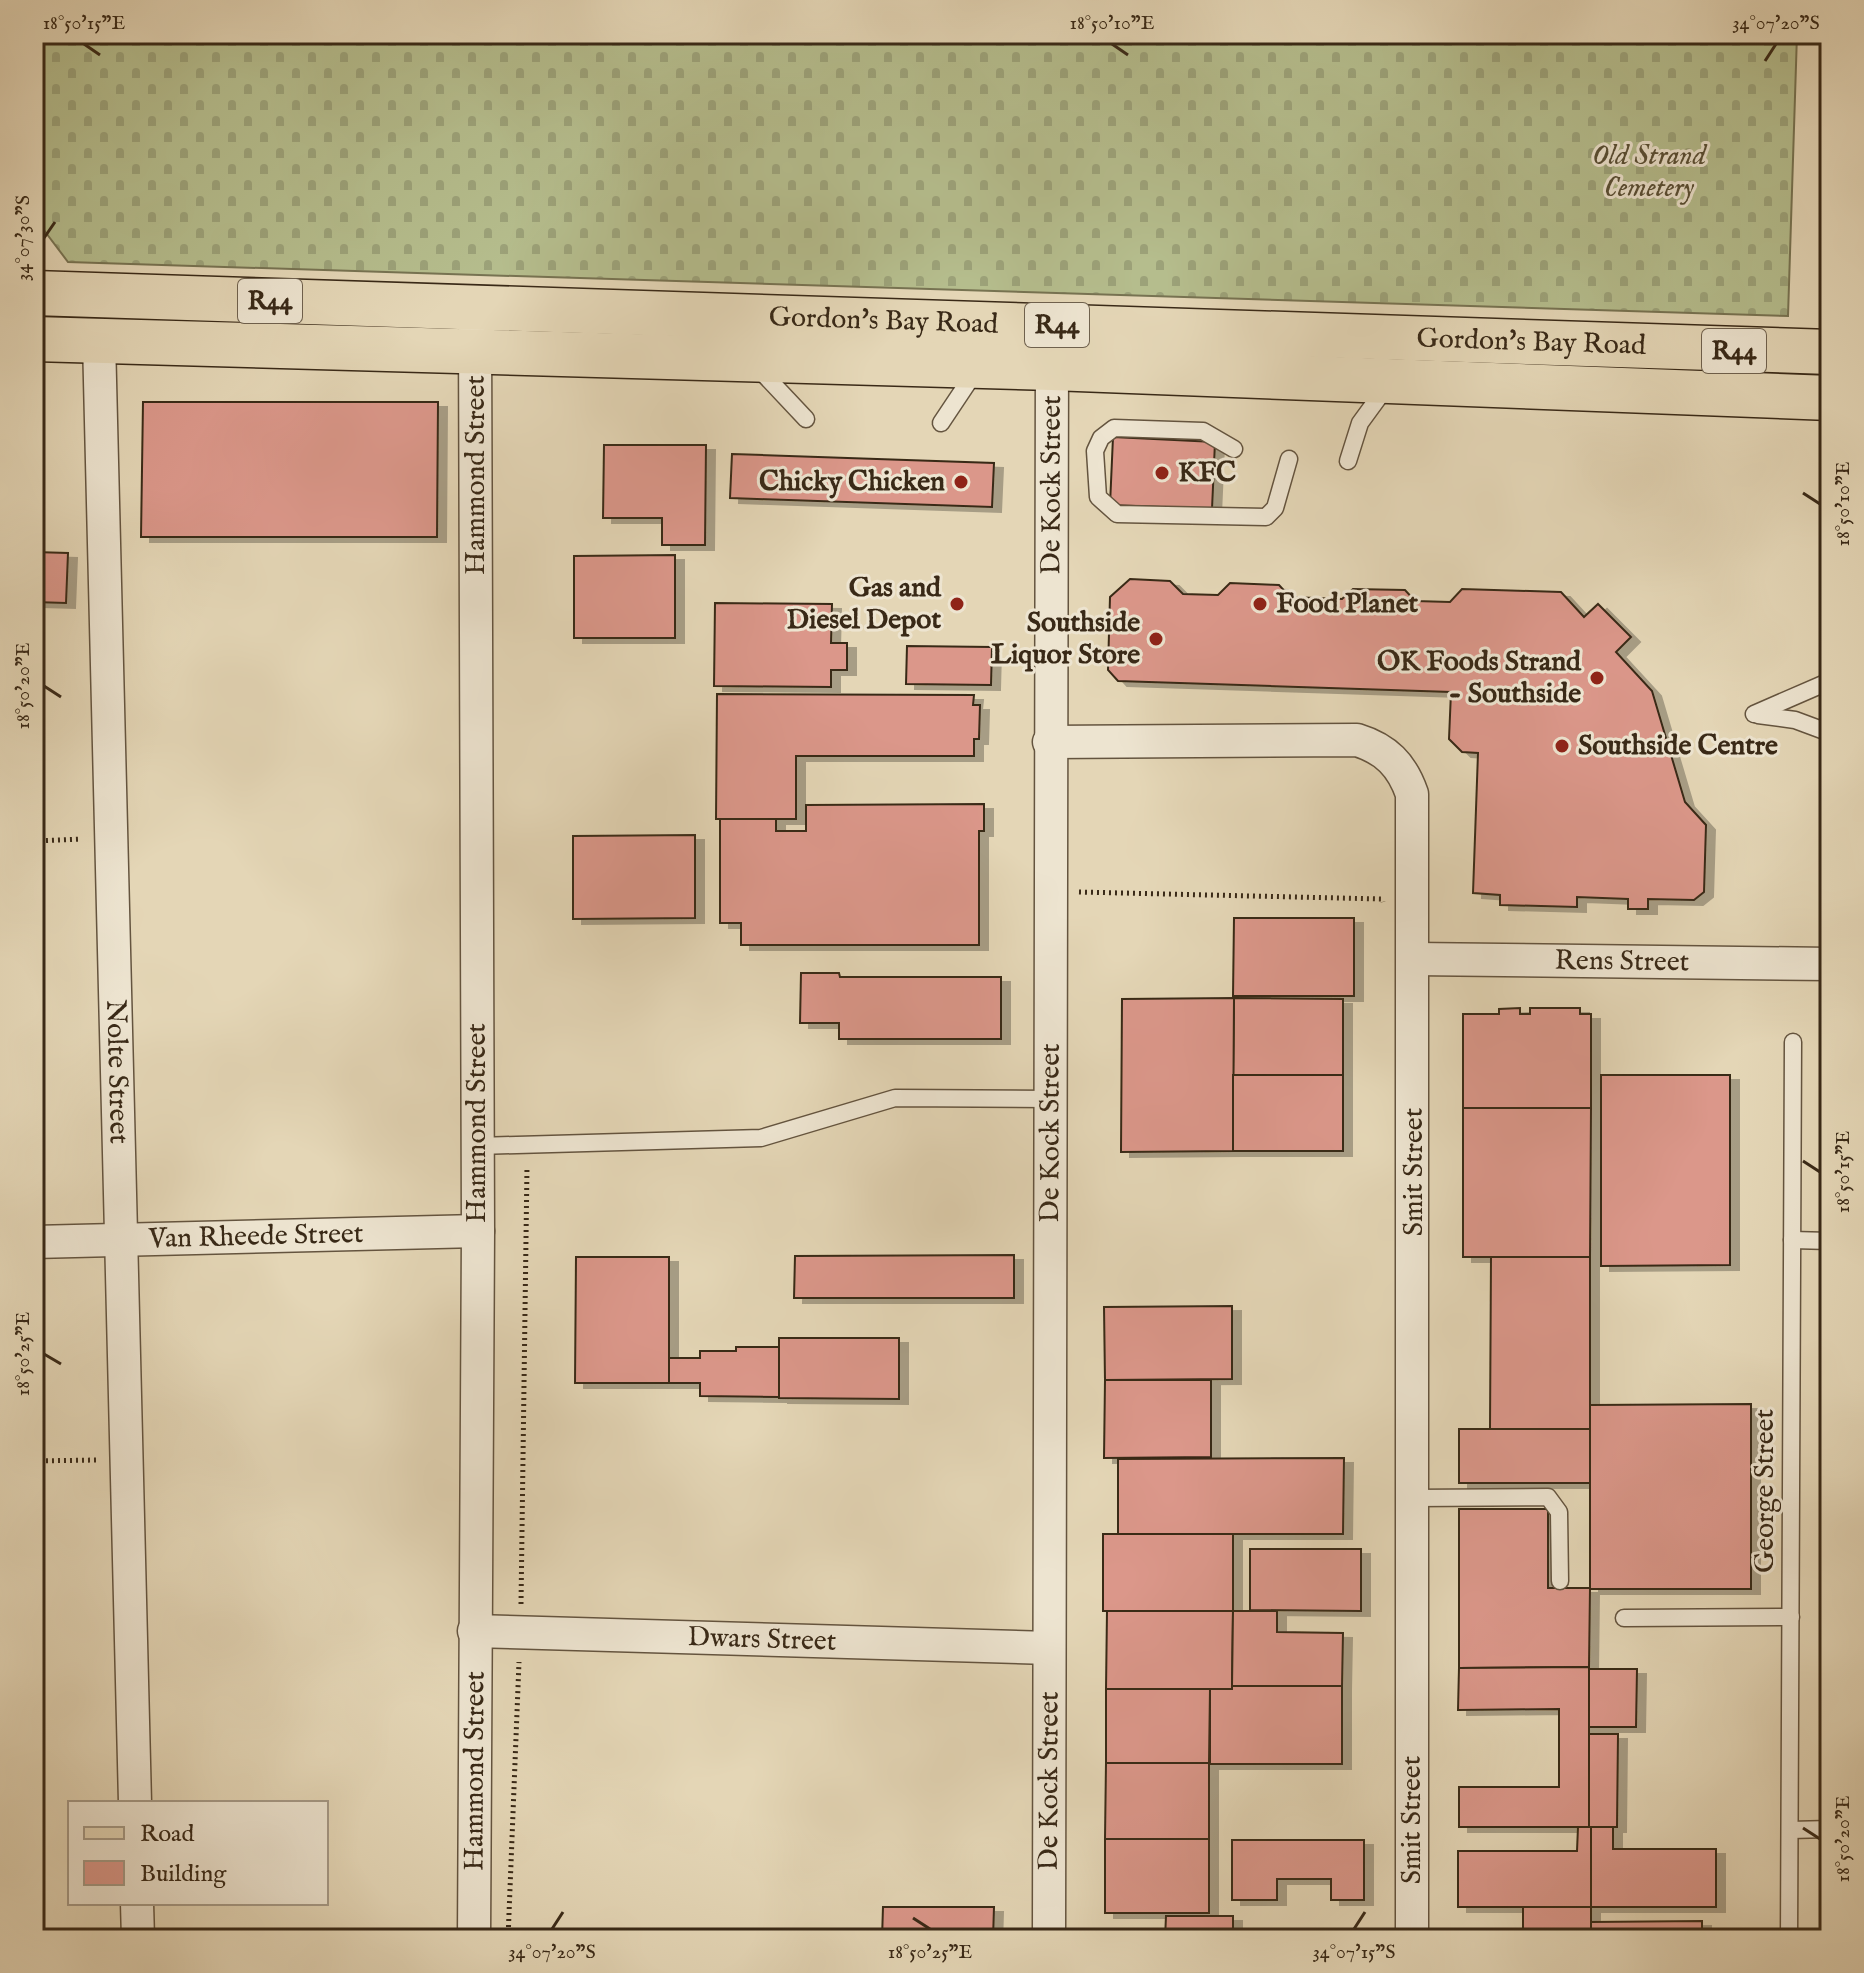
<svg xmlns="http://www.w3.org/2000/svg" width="1864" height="1973" viewBox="0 0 1864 1973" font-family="'IM FELL English',serif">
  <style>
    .cemetery { fill: url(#cemetery-stones); stroke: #777352; stroke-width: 2 }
    .building { fill: #db978a; stroke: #392917; stroke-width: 2; filter: url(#shadow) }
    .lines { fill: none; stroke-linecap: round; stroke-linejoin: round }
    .lane-casing { stroke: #64543f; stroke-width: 19 }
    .street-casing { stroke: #64543f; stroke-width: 35 }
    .primary-casing { stroke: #392917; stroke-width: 47 }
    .path { stroke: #392917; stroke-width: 5; stroke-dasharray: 2 4; stroke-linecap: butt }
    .lane { stroke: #ede4d0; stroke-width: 16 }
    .street { stroke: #ede4d0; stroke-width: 32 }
    .primary { stroke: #e4d6b6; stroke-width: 44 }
    .ticks { fill: none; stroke: #392917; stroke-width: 3 }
    .poi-dot { fill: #8f2418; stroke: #ede4d0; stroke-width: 3 }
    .labels { text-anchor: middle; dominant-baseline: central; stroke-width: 6; stroke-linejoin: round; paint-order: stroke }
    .shield { fill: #ede4d0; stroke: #6f614e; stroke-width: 2 }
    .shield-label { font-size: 26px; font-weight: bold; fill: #392917 }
    .park-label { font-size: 28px; font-style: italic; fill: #584e34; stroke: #ede4d0 }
    .street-label { font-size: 28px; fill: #392917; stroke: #ede4d0 }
    .poi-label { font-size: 28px; font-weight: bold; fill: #392917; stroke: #ede4d0; text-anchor: end }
    .neatline { fill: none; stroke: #392917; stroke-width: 3 }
    .ticks-label { font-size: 20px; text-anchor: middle; fill: #392917 }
  </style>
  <defs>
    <pattern id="cemetery-stones" width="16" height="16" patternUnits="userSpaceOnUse" patternTransform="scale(2)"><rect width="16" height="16" fill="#b5bd8d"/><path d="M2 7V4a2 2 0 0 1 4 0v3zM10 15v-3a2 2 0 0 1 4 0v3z" fill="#9ca279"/></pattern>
    <filter id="shadow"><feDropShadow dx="9" dy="5" stdDeviation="0" flood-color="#0004"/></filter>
  </defs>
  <rect width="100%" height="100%" fill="#e4d6b6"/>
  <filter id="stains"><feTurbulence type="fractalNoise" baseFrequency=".0025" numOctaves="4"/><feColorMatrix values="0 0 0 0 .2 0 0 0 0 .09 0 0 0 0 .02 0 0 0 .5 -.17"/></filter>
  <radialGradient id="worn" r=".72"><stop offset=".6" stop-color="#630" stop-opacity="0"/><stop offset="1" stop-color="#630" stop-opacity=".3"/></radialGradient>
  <polygon class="cemetery" points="34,34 1797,34 1788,316 68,262 34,217"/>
  <g class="building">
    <polygon points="143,402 438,402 437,537 141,537"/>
    <polygon points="1113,437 1215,442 1212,509 1110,505"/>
    <polygon points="604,445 706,445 705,545 662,545 662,518 603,518"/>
    <polygon points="732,454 994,463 992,507 730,498"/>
    <polygon points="34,552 68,553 66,603 34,602"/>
    <polygon points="675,555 675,638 574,638 574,556"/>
    <polygon points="1130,579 1170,581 1183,594 1218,595 1230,583 1279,585 1290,597 1342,599 1353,589 1405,590 1415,601 1450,602 1462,589 1561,592 1584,617 1598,604 1631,637 1616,652 1652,691 1685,802 1706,825 1704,892 1694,900 1648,899 1648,909 1628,909 1628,899 1577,897 1577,907 1500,905 1500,895 1473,893 1478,753 1462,752 1449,739 1451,692 1118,681 1108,670 1110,597"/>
    <polygon points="715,603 832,604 831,643 847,643 847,670 831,670 831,687 714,686"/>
    <polygon points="907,646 992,647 991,685 906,684"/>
    <polygon points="717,694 974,695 973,705 980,705 979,739 974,739 974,756 796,756 796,819 716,819"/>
    <polygon points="984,804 984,831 979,831 979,945 741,945 741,923 720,923 720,819 776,819 776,831 806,831 806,805"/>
    <polygon points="695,835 695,918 573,919 573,836"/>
    <polygon points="1234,918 1354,918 1354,996 1233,996"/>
    <polygon points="801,973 839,973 840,977 1001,977 1001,1039 839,1039 839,1023 800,1023"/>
    <polygon points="1234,998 1343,999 1343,1075 1233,1075"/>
    <polygon points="1234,998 1233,1151 1121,1152 1122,999"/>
    <polygon points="1520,1008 1520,1014 1530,1014 1530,1008 1580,1008 1580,1014 1591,1014 1591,1108 1463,1108 1463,1014 1499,1014 1499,1009"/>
    <rect x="1233" y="1075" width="110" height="76"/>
    <polygon points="1601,1075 1730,1075 1730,1265 1601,1266"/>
    <polygon points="1463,1108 1591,1108 1590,1257 1463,1257"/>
    <polygon points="1014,1255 1014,1298 794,1298 795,1256"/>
    <polygon points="576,1257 669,1257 669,1383 575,1383"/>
    <polygon points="1491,1257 1590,1257 1590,1429 1490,1429"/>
    <polygon points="1232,1306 1232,1379 1105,1380 1104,1307"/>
    <polygon points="779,1338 899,1338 899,1399 779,1398"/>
    <polygon points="736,1347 779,1347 779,1397 700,1396 700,1383 669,1383 669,1358 700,1358 700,1351 736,1351"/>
    <polygon points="1105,1380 1211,1380 1211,1457 1104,1458"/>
    <polygon points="1751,1404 1751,1589 1590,1589 1590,1405"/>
    <rect x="1459" y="1429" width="131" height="54"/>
    <polygon points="1344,1458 1343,1534 1118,1534 1118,1459"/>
    <polygon points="1459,1509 1548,1509 1548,1588 1590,1588 1589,1667 1459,1668"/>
    <rect x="1103" y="1534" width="130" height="77"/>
    <polygon points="1250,1549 1361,1549 1361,1611 1250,1610"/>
    <polygon points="1107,1611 1233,1611 1232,1689 1106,1689"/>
    <polygon points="1233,1611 1277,1611 1277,1632 1343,1633 1342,1686 1232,1686"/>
    <polygon points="1589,1667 1589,1827 1459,1827 1459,1787 1559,1787 1559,1709 1458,1710 1459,1668"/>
    <polygon points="1589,1669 1637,1669 1636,1727 1589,1727"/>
    <polygon points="1232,1686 1342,1686 1342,1764 1210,1764 1210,1689 1232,1689"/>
    <polygon points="1106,1689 1210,1689 1209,1763 1106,1763"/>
    <polygon points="1589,1734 1618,1734 1617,1827 1589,1827"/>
    <polygon points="1106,1763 1209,1763 1209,1839 1105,1839"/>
    <polygon points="1578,1827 1591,1827 1591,1907 1458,1907 1458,1851 1577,1851"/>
    <polygon points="1591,1827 1613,1827 1613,1849 1716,1849 1716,1907 1591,1907"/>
    <rect x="1105" y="1839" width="104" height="74"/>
    <polygon points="1232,1840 1364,1840 1364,1900 1331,1900 1331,1879 1277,1879 1277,1900 1232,1900"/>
    <polygon points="883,1907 994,1907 993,1939 882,1939"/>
    <polygon points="1523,1907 1591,1907 1591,1939 1480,1939 1480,1933 1523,1933"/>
    <polygon points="1166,1916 1233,1916 1233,1939 1165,1939"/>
    <polygon points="1702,1921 1702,1939 1591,1939 1591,1922"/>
  </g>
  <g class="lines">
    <defs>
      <g id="lane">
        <polyline points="758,368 806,419"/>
        <polyline points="941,423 975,372"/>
        <polyline points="1234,449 1203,431 1114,428 1101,438 1095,451 1098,497 1117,514 1266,517 1275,508 1289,459"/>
        <polyline points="1348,461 1360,423 1387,386"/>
        <polyline points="1754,714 1830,681"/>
        <polyline points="1758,715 1795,720 1830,733"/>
        <polyline points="478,1146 761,1138 895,1098 1050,1099"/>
        <polyline points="1792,1240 1830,1241"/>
        <polyline points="1413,1498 1548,1497 1559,1512 1560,1581"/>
        <polyline points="1624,1618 1791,1617"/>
        <polyline points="1790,1830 1830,1829"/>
        <polyline points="1789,1939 1793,1042"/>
      </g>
      <g id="street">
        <path id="s1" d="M99,340l36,1463"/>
        <path d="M1049,742l308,-2c29,9 45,25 55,54v1145"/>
        <path id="s2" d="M1414,959l416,5"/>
        <path id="s3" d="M34,1242l444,-11"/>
        <path id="s4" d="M474,1631l575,17"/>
        <polyline points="137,1903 138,1939"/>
        <path id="s5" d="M474,1939l4,-708 -3,-901"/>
        <path id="s6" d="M1049,1939l3,-1593"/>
      </g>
      <g id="primary">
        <path id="s7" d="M34,293l1796,59"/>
        <polyline points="34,339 1052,368 1830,398"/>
      </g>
    </defs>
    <use href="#lane" class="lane-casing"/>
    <use href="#street" class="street-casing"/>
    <use href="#primary" class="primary-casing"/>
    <g class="path">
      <polyline points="34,841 81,839"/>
      <polyline points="1079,892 1382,899 1383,902"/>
      <polyline points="34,1461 97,1460"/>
      <polyline points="521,1604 527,1166"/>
      <polyline points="508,1939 519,1662"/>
    </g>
    <use href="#lane" class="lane"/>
    <use href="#street" class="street"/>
    <use href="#primary" class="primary"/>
  </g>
  <path class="ticks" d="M84,44l16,11M1112,44l16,11M1765,61l11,-17M44,238l11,-16M1803,493l17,11M44,686l17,11M1803,1161l17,11M44,1354l17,10M1803,1828l17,11M913,1918l17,11M552,1929l11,-17M1354,1929l11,-17"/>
  <g class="poi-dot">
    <circle cx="1162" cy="473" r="8"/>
    <circle cx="961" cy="482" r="8"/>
    <circle cx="957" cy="604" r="8"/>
    <circle cx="1260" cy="604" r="8"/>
    <circle cx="1156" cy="639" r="8"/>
    <circle cx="1597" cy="678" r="8"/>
    <circle cx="1562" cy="746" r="8"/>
  </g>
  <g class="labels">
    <g class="shield">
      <rect x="238" y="279" width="64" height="44" rx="6"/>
      <rect x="1025" y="303" width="64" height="44" rx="6"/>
      <rect x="1702" y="329" width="64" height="44" rx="6"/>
    </g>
    <g class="shield-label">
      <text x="270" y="301">R44</text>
      <text x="1057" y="325">R44</text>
      <text x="1734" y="351">R44</text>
    </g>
    <g class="park-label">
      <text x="1649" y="156">Old Strand<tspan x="1649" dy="32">Cemetery</tspan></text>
    </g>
    <g class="street-label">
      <text stroke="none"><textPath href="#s7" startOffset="850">Gordon's Bay Road</textPath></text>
      <text stroke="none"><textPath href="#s7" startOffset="1498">Gordon's Bay Road</textPath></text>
      <text transform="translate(476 475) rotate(-90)">Hammond Street</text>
      <text stroke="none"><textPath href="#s6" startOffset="1454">De Kock Street</textPath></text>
      <text stroke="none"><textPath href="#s2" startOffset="208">Rens Street</textPath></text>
      <text stroke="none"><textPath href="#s1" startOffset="732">Nolte Street</textPath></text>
      <text transform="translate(477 1123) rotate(-90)">Hammond Street</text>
      <text stroke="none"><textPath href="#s6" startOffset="806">De Kock Street</textPath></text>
      <text transform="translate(1414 1172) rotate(-90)">Smit Street</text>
      <text stroke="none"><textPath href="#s3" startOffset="222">Van Rheede Street</textPath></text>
      <text transform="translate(1765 1491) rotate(-90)">George Street</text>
      <text stroke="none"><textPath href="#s4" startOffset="288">Dwars Street</textPath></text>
      <text stroke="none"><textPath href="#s5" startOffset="168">Hammond Street</textPath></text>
      <text stroke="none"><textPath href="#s6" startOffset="158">De Kock Street</textPath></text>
      <text transform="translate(1412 1820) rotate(-90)">Smit Street</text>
    </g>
    <g class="poi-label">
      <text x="1178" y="473" text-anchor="start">KFC</text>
      <text x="945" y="482">Chicky Chicken</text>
      <text x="941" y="588">Gas and<tspan x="941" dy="32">Diesel Depot</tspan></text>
      <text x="1276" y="604" text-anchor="start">Food Planet</text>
      <text x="1140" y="623">Southside<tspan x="1140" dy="32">Liquor Store</tspan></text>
      <text x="1581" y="662">OK Foods Strand<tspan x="1581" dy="32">- Southside</tspan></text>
      <text x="1578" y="746" text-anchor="start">Southside Centre</text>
    </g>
  </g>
  <rect width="1864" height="1973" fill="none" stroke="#e4d6b6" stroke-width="88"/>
  <rect x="68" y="1801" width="260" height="104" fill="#ede4d0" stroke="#a59986" stroke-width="2"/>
  <rect x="84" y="1827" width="40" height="12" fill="#e4d6b6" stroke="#a59986" stroke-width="2"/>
  <text x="140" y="1841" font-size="24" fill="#392917">Road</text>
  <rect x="84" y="1861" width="40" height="24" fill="#db978a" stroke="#a59986" stroke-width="2"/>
  <text x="140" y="1881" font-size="24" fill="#392917">Building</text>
  <rect x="44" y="44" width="1776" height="1885" class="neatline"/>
  <g class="ticks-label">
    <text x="84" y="29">18°50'15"E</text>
    <text x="1112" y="29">18°50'10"E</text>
    <text x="1776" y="29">34°07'20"S</text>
    <text transform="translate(22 238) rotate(-90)" y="7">34°07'30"S</text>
    <text transform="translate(1842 504) rotate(-90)" y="7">18°50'10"E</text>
    <text transform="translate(22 686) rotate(-90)" y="7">18°50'20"E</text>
    <text transform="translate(1842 1172) rotate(-90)" y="7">18°50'15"E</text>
    <text transform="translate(22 1354) rotate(-90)" y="7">18°50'25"E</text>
    <text transform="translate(1842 1839) rotate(-90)" y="7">18°50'20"E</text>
    <text x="552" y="1958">34°07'20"S</text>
    <text x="930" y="1958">18°50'25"E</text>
    <text x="1354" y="1958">34°07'15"S</text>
  </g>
  <rect width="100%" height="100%" filter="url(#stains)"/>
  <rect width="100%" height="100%" fill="url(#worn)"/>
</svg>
